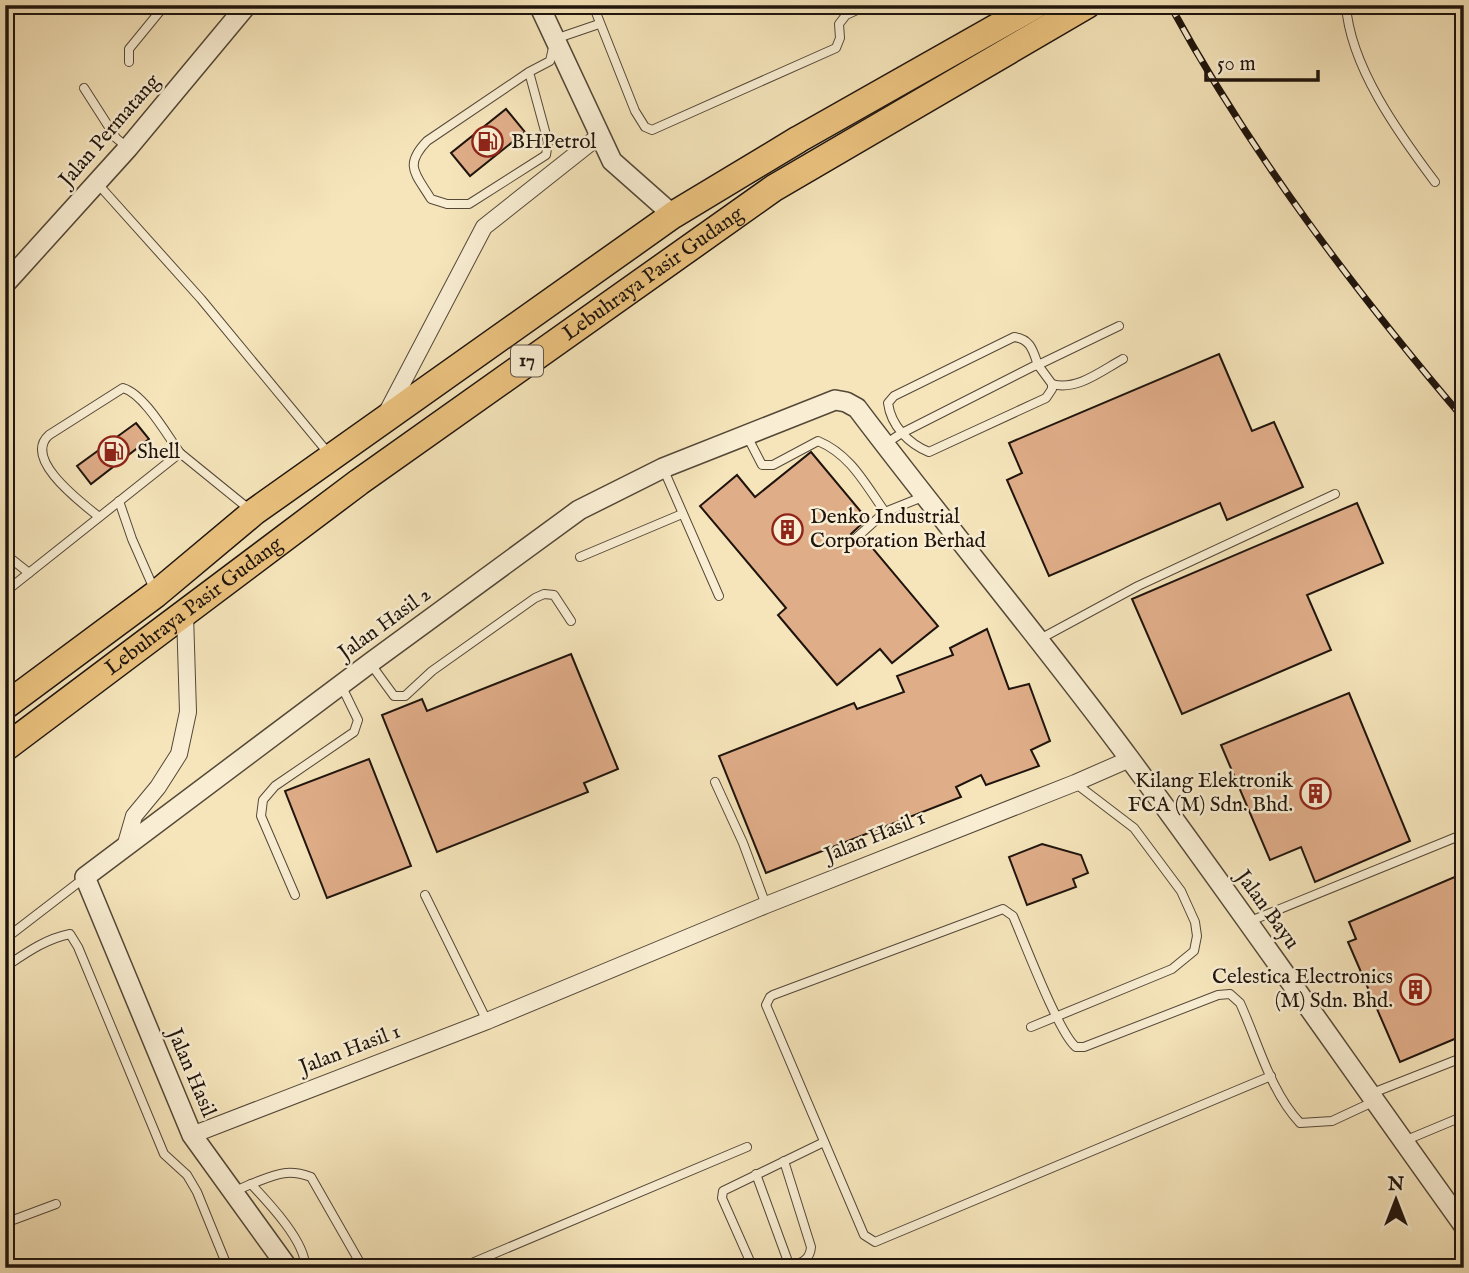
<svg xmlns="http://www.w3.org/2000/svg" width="1469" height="1273" viewBox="0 0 1469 1273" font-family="'IM FELL English',serif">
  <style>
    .building { fill: #e0ad89; stroke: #1e140d; stroke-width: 2 }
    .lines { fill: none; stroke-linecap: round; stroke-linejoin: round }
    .service-casing { stroke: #544838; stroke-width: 10 }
    .minor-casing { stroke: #544838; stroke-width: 18 }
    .tertiary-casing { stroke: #544838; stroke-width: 22 }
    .trunk-casing { stroke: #1e140d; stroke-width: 29 }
    .service { stroke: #f9eed3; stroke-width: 8 }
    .minor { stroke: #f9eed3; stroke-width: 16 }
    .tertiary { stroke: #f9eed3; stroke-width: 19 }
    .trunk { stroke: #ebc27e; stroke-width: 26 }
    .rail-casing { stroke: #1e140d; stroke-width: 7 }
    .rail { stroke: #f9eed3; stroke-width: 4.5; stroke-dasharray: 13; stroke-linecap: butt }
    .labels { text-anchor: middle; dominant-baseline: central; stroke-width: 5; stroke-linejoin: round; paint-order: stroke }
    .shield { fill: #f9eed3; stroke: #605548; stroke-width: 2 }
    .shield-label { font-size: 19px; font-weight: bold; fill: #1e140d }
    .street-label { font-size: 21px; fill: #1e140d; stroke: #f9eed3 }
    .poi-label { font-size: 21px; fill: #1e140d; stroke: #f9eed3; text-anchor: start }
  </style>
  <rect width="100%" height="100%" fill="#f6e5bb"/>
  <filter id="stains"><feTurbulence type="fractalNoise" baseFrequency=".00286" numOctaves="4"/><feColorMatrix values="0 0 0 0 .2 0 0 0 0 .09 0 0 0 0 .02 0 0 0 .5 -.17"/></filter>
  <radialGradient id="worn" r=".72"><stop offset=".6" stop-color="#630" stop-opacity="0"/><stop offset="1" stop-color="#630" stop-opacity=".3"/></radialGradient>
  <g class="building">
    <polygon points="506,109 525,132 470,176 451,153"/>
    <polygon points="1219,354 1252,431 1274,422 1303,487 1227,520 1220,503 1049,576 1007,480 1022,473 1009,443"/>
    <polygon points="136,423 149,439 91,484 77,466"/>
    <polygon points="811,452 867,519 851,534 851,542 858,544 865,539 938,626 892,663 880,649 837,685 778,615 786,608 700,506 737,475 755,497"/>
    <polygon points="1357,503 1383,563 1307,595 1331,650 1182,714 1132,599"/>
    <polygon points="987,629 1009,689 1029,684 1050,741 1031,750 1039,766 986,785 981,775 956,787 961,797 766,873 719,756 854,703 857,709 904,692 897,676 953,655 950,648"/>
    <polygon points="571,654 618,769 584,783 588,792 437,852 382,715 422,699 427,711"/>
    <polygon points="1349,693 1410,841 1315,882 1301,847 1270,860 1221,745"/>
    <polygon points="369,759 411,866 327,898 285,791"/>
    <polygon points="1042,844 1081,855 1088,873 1073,879 1076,887 1027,905 1009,857"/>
    <polygon points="1464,873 1464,1035 1400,1062 1348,942 1356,939 1349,922"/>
  </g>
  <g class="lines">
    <defs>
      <g id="service">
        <polyline points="593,5 635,111 645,127 652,130 836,48 840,38 839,24 846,15 868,5"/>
        <path d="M1346,5c4,61 53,129 89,177"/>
        <polyline points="129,62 129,49 165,5"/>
        <path d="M529,72l19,70 -2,13 -77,49h-22l-16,-5c-15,-25 -28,-33 -4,-58l102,-69 21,-11 5,-22 44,-15"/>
        <polyline points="84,88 116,138 128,148"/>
        <polyline points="97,183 201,299 329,454"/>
        <path d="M1052,384c25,7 49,-13 71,-25"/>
        <path d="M746,434l16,31h11l45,-24c33,14 47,43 67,71l-29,26"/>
        <path d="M885,444l17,-11 132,-67 4,-1 14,19v5l-6,9 -117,54c-20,-8 -38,-26 -41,-49l6,-7 120,-59c17,2 19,14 24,28l81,-39"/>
        <polyline points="663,468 719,596"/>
        <polyline points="119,501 132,539 154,589"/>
        <polyline points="885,512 925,496"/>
        <path d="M99,517c-17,-14 -77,-58 -50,-82l74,-47c21,6 44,47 57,65"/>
        <polyline points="5,554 29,573"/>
        <polyline points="580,557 682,514"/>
        <polyline points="5,592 180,453 249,509"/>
        <polyline points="1040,639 1138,586 1335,494"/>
        <polyline points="370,663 394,696 405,696 432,671 535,598 544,594 554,595 571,621"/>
        <polyline points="715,782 743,843 766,905"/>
        <polyline points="295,895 261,816 263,800 275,786 354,732 358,720 341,685"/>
        <polyline points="425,895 487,1021"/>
        <polyline points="1248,922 1464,834"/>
        <polyline points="5,939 83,879"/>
        <path d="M5,967c21,-14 40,-28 65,-33l8,13 86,207 23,21 10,17 31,76"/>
        <polyline points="1031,1027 1172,969 1194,951 1197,936 1195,922 1181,891 1134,828 1075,783"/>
        <path d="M1271,1076l-396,166 -11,-7 -98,-230 4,-8 3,-2 230,-86 10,7c11,25 46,118 63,131h8l134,-52 12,-1 10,9c18,39 30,88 60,120l32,-2 43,-20"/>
        <polyline points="1370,1094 1464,1057"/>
        <polyline points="1404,1141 1464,1116"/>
        <path d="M784,1161l27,86c-1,14 -11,16 -22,21"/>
        <polyline points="756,1174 790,1267"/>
        <path d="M251,1184c24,-9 35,-16 60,-7l52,91"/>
        <path d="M233,1192l18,-8c17,18 56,59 54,84"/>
        <polyline points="5,1223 56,1204"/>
        <polyline points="460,1268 747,1147"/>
        <polyline points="753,1268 722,1198 723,1191 824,1142"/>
      </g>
      <g id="minor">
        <polyline points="386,414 484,227 599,136"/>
        <polyline points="125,847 134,816 158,787 179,754 188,712 185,614"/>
        <polyline points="192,1135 487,1021 766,905 1075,783 1130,759"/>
      </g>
      <g id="tertiary">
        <polyline points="539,5 612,161 673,215"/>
        <polyline points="5,284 128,148 247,5"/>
        <path d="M288,1268l-96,-133 -107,-258 285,-214 209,-153 84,-42 172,-68 11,2 11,6c89,118 184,231 272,350 114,154 223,312 335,468"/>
      </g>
      <g id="trunk">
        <polyline points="5,706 156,594 254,512 673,215 799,139 1036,5"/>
        <path id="s1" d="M5,748l354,-266 415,-294 313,-183"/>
      </g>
    </defs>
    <use href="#service" class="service-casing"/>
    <use href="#minor" class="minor-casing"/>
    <use href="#tertiary" class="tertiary-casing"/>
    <use href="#trunk" class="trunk-casing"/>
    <use href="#service" class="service"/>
    <use href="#minor" class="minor"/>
    <use href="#tertiary" class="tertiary"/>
    <use href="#trunk" class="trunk"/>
    <defs>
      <path id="rail" d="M1170,5c81,149 184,285 294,414"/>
    </defs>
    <use href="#rail" class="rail-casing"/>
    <use href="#rail" class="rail"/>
  </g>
  <defs>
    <symbol id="fuel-ring" viewBox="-11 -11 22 22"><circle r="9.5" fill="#f9eed3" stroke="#8f2418" stroke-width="1.5"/><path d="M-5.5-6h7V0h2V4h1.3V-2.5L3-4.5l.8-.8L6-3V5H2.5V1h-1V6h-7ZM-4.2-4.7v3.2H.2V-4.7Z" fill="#8f2418"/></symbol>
    <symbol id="building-ring" viewBox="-11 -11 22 22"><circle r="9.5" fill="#f9eed3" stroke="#8f2418" stroke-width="1.5"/><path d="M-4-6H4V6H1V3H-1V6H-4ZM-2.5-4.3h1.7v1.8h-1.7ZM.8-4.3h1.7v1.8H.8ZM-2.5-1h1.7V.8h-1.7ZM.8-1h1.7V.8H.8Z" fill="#8f2418"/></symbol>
  </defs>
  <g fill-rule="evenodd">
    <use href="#fuel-ring" x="470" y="124" width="35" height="35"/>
    <use href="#fuel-ring" x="96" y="434" width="35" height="35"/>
    <use href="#building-ring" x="770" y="512" width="35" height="35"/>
    <use href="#building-ring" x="1298" y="776" width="35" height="35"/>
    <use href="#building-ring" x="1398" y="972" width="35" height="35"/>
  </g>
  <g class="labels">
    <rect class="shield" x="511" y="345.5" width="32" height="31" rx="5"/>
    <g class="shield-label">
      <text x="527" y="361">17</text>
    </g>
    <g class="street-label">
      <text transform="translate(110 131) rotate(-49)">Jalan Permatang</text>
      <text stroke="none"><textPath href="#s1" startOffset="803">Lebuhraya Pasir Gudang</textPath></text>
      <text stroke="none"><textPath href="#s1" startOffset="236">Lebuhraya Pasir Gudang</textPath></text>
      <text transform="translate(385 624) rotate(-36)">Jalan Hasil 2</text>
      <text transform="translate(875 837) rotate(-22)">Jalan Hasil 1</text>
      <text transform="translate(1267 910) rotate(54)">Jalan Bayu</text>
      <text transform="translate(350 1050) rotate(-21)">Jalan Hasil 1</text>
      <text transform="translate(191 1073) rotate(67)">Jalan Hasil</text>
    </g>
    <g class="poi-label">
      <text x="511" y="142">BHPetrol</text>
      <text x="137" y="452">Shell</text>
      <text x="810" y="517">Denko Industrial<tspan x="810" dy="24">Corporation Berhad</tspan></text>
      <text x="1293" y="781" text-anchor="end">Kilang Elektronik<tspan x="1293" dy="24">FCA (M) Sdn. Bhd.</tspan></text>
      <text x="1393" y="977" text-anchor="end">Celestica Electronics<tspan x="1393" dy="24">(M) Sdn. Bhd.</tspan></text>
    </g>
  </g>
  <rect width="1469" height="1273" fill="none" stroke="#f6e5bb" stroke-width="28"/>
  <rect x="7" y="7" width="1455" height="1259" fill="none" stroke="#1e140d" stroke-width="3.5"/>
  <rect x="14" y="14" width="1441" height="1245" fill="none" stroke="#1e140d" stroke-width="2"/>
  <g transform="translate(1396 1200)" stroke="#f9eed3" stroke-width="5" paint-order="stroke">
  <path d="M0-5L12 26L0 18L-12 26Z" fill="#1e140d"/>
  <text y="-10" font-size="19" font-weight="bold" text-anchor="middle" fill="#1e140d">N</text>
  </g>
  <path d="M1206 70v10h112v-10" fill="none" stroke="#1e140d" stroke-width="3.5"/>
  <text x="1217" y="70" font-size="21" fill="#1e140d" stroke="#f9eed3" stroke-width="5" paint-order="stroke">50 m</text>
  <rect width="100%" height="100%" filter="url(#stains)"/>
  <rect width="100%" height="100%" fill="url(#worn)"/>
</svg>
